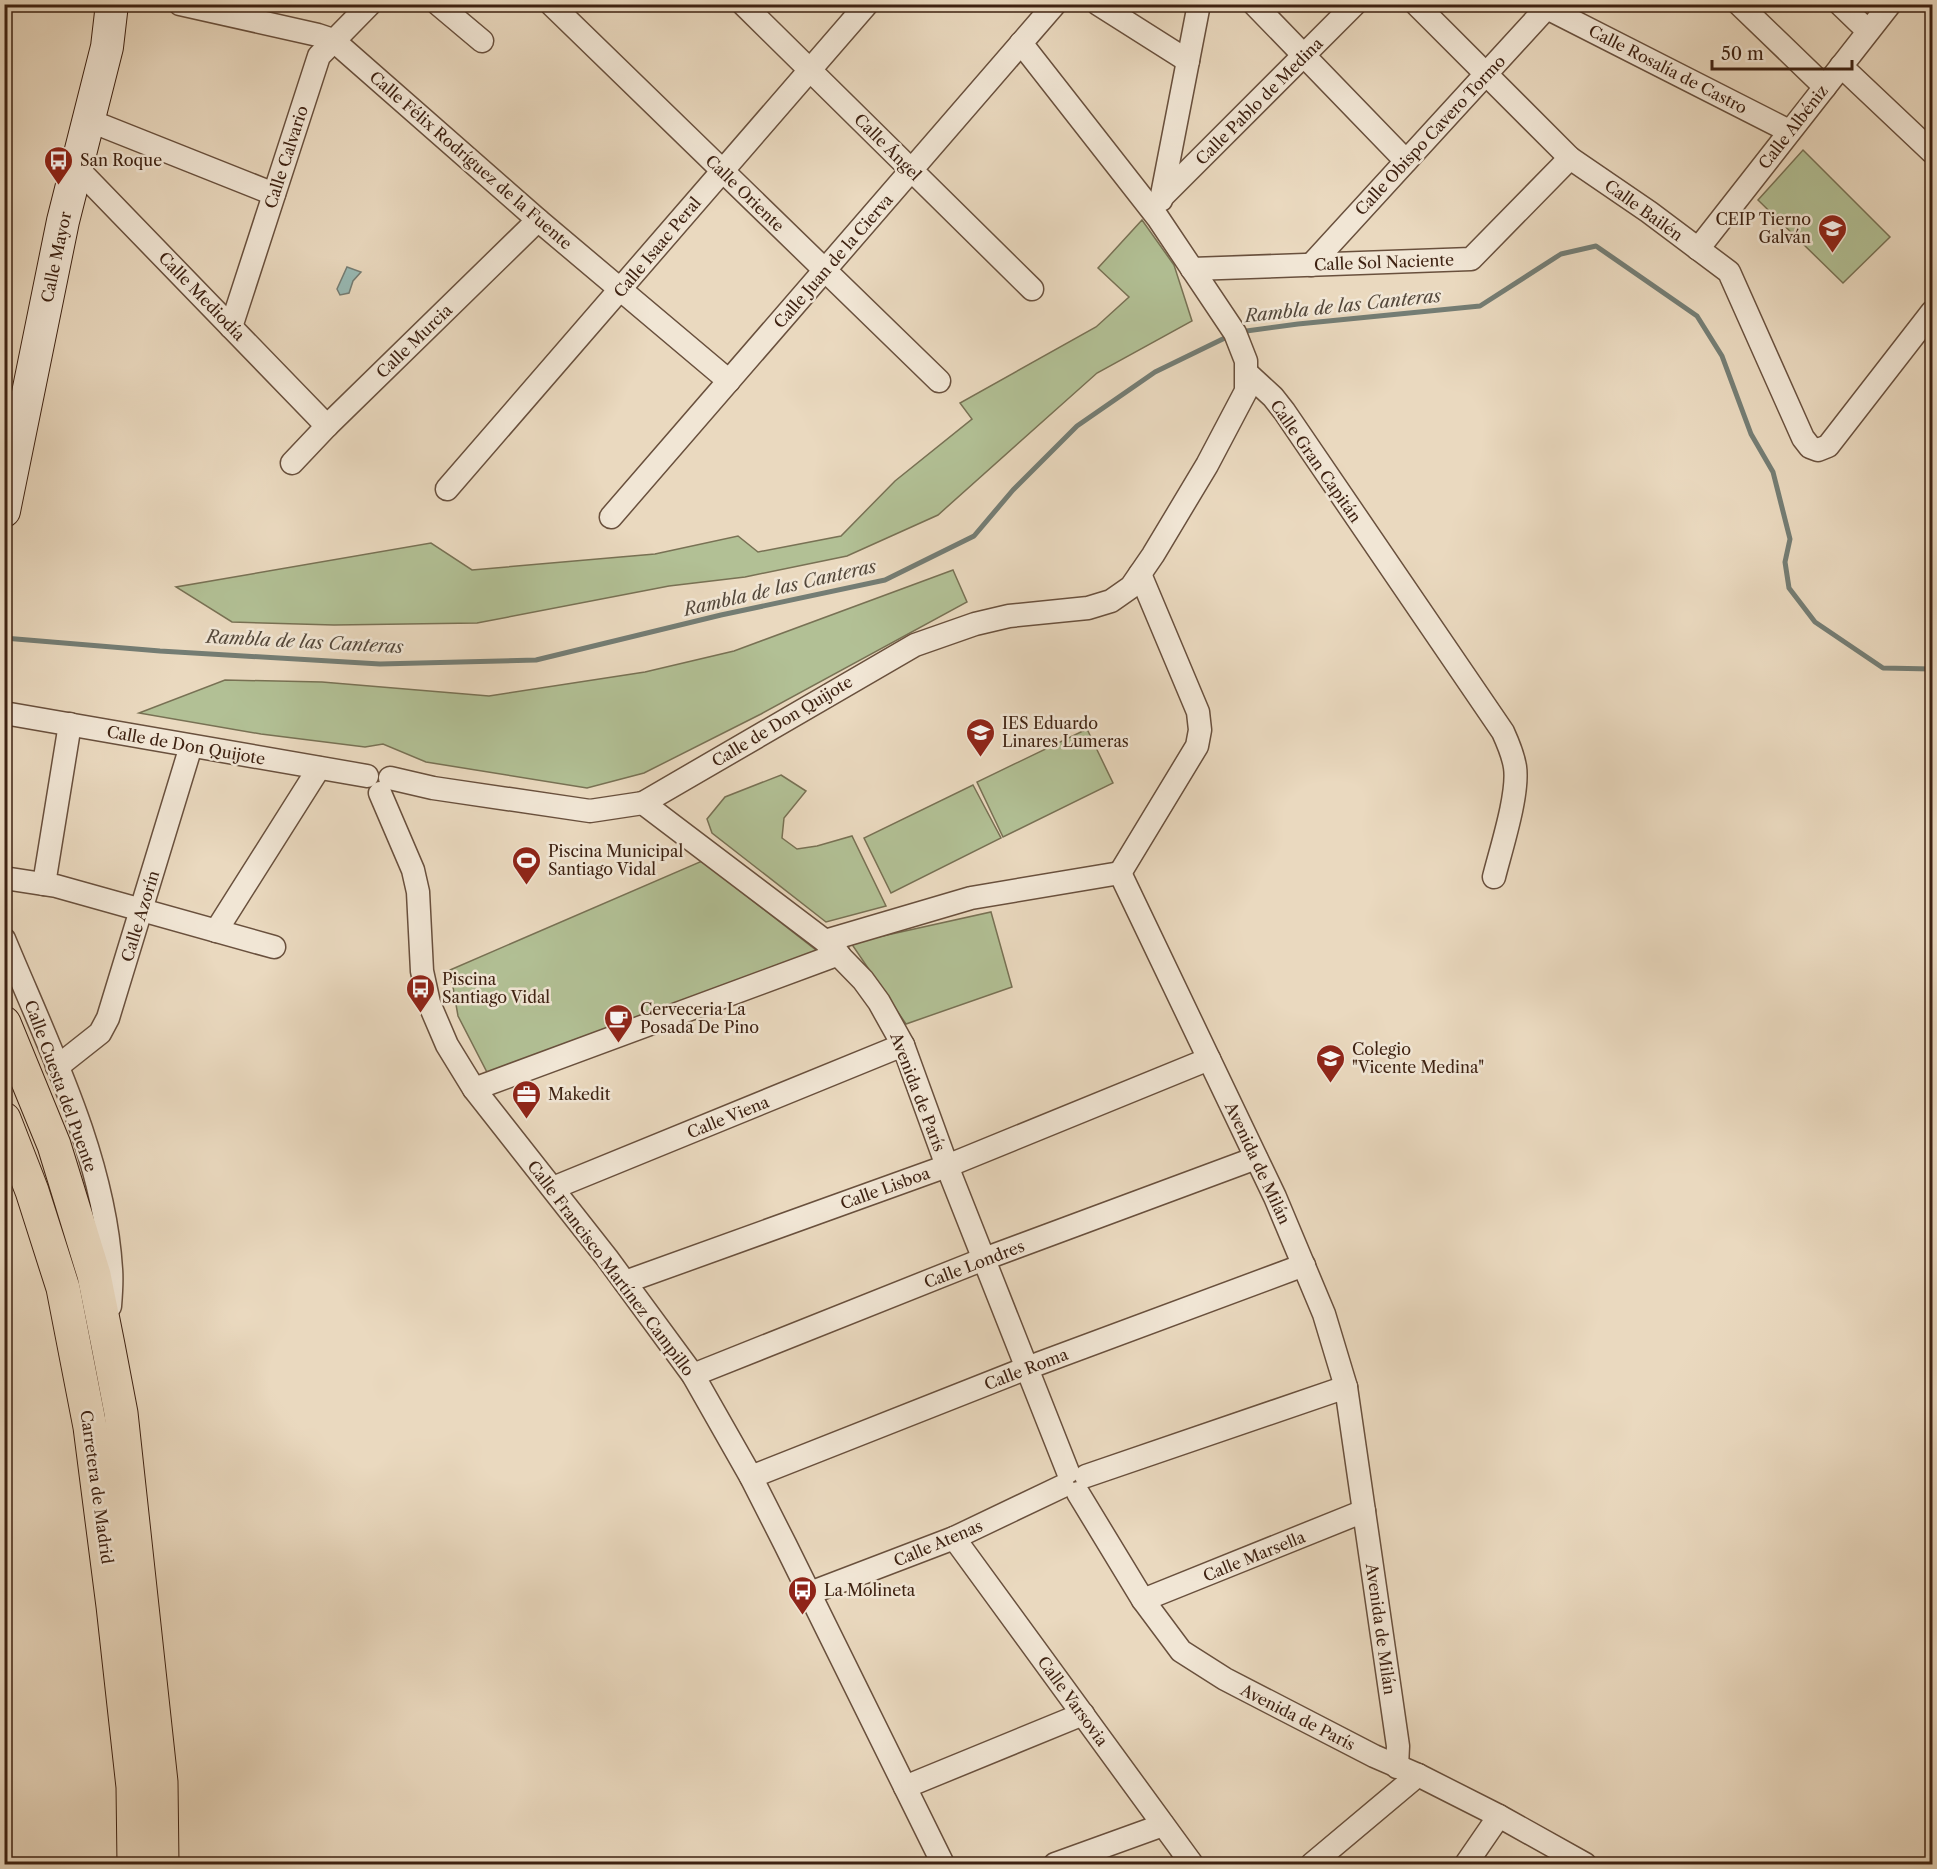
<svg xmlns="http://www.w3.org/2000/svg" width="1937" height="1869" viewBox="0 0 1937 1869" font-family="'Libre Caslon Text',serif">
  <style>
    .green { fill: #b2c095; stroke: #787154; stroke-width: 1.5 }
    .water { fill: #98bab5; stroke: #747d74; stroke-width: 1.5 }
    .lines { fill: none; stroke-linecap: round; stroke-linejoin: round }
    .stream { stroke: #747d74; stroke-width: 5 }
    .street-casing { stroke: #69503d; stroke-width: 25 }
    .secondary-casing { stroke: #3e2212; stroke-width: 34 }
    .primary-casing { stroke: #3e2212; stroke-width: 35 }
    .street { stroke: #f1e6d5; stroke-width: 22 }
    .secondary { stroke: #f1e6d5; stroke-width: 32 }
    .primary { stroke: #ead9bf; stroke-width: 33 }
    .labels { text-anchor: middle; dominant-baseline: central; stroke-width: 5; stroke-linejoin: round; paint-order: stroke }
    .street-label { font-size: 16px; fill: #3e2212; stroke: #f1e6d5 }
    .poi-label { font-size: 16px; fill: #3e2212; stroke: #f1e6d5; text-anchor: start }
    .water-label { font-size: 18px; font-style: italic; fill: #54483b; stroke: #f1e6d5 }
  </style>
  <rect width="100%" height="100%" fill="#ead9bf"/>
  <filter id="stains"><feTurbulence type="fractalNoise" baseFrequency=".00333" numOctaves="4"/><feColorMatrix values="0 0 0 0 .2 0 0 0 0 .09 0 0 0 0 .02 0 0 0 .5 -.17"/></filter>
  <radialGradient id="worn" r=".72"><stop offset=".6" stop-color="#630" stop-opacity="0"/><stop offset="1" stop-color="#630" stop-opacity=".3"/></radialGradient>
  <g class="green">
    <polygon points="1803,150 1890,237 1843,283 1758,200"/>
    <polygon points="1142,220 1174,265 1192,321 1097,373 938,515 847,556 745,577 669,586 477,623 334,625 232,622 176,587 431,543 472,570 655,554 738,536 758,552 841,536 895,481 972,419 960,403 1096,327 1129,297 1098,268"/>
    <polygon points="953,570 967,602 761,714 644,773 587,788 426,762 383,744 365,747 261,734 139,713 225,680 322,682 489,696 645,672 734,651"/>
    <polygon points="1087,729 1113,783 1003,837 977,782"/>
    <polygon points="781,775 806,791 784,818 782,838 797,849 817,846 852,836 886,906 826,922 712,833 707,819 725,797"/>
    <polygon points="973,785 1001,838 891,893 864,838"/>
    <polygon points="702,861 821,954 490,1078 458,1016 450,970"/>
    <polygon points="991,912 1012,987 906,1024 851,943"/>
  </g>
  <polygon class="water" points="347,267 361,272 353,281 349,293 340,295 337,289"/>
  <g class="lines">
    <g class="stream">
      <polyline points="1239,332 1298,324 1480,306 1561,254 1596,246 1697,316 1722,356 1751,434 1773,472 1790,539 1785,562 1789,588 1815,622 1883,668 1932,669"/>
      <polyline points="4,638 160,651 380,664 536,660 721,615 885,580 974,536 1013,490 1077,426 1155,372 1231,335"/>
    </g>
    <defs>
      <g id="street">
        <polyline points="180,4 318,35 333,40 538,220 729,381"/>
        <polyline points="438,4 482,41"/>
        <polyline points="551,4 939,381"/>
        <polyline points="743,4 1032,289"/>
        <polyline points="1098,4 1188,61"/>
        <polyline points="1254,4 1406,161"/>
        <polyline points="1416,4 1570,158 1649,212 1729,272 1803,438 1810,447 1818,450 1828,446 1932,312"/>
        <polyline points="1739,4 1825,87"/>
        <polyline points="1840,4 1868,31"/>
        <polyline points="1547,8 1789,131"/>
        <polyline points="1841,66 1932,152"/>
        <polyline points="88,120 274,194"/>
        <polyline points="76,167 327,426"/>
        <polyline points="1162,197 1355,4"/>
        <polyline points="1161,200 1199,4"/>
        <polyline points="1698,249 1890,4"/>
        <polyline points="1311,265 1550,4"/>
        <polyline points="1192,269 1471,259 1570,158"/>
        <polyline points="231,327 319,56 370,4"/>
        <path d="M1248,374l25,23 11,14 219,321c5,11 10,22 12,35 4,27 -14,82 -21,110"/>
        <polyline points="292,463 327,426 538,220"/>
        <polyline points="447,489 867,4"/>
        <polyline points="611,517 1055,4"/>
        <polyline points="4,713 367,776"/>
        <polyline points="390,778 433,788 590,811 643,803 915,645 975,624 1009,616 1088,608 1111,601 1131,587 1153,555 1207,465 1246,391 1246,361 1235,333 1158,218 1021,43"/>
        <polyline points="380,793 413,870 418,892 422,971 429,1003 447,1045 474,1089 607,1258 693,1375 751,1477 785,1544 943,1864"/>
        <polyline points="643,803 825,941 863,980 879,1002 903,1045 947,1166 1068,1472"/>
        <polyline points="1120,873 1275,1197 1324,1314 1346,1387 1398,1746 1397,1767"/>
        <polyline points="1120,873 1197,746 1200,730 1198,712 1140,574"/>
        <polyline points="4,878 56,886 274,947"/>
        <polyline points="44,884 70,724"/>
        <polyline points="216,931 319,768"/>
        <path d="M4,939c43,104 100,216 107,330 1,12 0,25 -1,37"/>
        <polyline points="825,941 971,898 1120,873"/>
        <polyline points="57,1067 100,1033 108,1018 191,746"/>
        <polyline points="474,1089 839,954"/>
        <polyline points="553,1188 903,1045"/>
        <polyline points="625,1282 947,1166 1209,1059"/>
        <polyline points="693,1375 984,1259 1256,1158"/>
        <polyline points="1086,1476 1346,1387"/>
        <polyline points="751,1477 1027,1368 1304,1265"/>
        <polyline points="1078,1493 1143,1600 1181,1651 1225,1679 1374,1756 1418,1775 1499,1816 1585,1864"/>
        <polyline points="954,1538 1192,1864"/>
        <polyline points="810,1593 954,1538 1063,1486"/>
        <polyline points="1143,1600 1364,1511"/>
        <polyline points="905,1787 1083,1714"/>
        <polyline points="1055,1864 1163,1825"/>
        <polyline points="1312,1864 1418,1775"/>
        <polyline points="1466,1864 1499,1816"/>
      </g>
      <polyline id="secondary" points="4,511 63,221 107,47 112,4"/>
      <g id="primary">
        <polyline points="4,1023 54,1145 94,1275 108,1345 121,1413 161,1782 162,1864"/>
        <polyline points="4,1119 32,1191 63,1288 90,1427 113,1606 133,1787 134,1864"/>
      </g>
    </defs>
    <use href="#street" class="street-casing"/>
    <use href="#secondary" class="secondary-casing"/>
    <use href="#primary" class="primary-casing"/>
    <use href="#street" class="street"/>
    <use href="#secondary" class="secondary"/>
    <use href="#primary" class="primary"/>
  </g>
  <defs>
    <symbol id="bus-pin" viewBox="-11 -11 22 30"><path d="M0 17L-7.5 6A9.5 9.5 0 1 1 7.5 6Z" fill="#8f2418" stroke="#f1e6d5"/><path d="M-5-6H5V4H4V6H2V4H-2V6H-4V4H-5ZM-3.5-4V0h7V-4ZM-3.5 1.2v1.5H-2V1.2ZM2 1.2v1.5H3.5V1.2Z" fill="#fff"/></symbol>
    <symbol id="school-pin" viewBox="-11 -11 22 30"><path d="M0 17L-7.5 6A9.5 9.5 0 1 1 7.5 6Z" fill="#8f2418" stroke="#f1e6d5"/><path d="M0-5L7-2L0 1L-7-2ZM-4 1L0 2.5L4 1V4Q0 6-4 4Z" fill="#fff"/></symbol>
    <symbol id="stadium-pin" viewBox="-11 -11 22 30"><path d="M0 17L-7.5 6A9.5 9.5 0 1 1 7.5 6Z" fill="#8f2418" stroke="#f1e6d5"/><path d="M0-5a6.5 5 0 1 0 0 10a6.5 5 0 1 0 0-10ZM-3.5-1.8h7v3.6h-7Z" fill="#fff"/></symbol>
    <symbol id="cafe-pin" viewBox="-11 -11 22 30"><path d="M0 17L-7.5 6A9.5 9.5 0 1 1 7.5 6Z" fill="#8f2418" stroke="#f1e6d5"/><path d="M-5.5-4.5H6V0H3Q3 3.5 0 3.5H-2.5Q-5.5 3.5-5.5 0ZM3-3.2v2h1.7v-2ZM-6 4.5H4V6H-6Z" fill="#fff"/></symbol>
    <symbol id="office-pin" viewBox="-11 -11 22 30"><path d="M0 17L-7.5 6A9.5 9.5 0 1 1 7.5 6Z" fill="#8f2418" stroke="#f1e6d5"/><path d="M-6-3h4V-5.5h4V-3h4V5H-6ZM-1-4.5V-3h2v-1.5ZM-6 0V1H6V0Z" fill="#fff"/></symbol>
  </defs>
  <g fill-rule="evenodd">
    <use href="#bus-pin" x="42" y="144" width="33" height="45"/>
    <use href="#school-pin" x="1816" y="212" width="33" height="45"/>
    <use href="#school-pin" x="964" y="716" width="33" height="45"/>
    <use href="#stadium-pin" x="510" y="844" width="33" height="45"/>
    <use href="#bus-pin" x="404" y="972" width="33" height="45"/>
    <use href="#cafe-pin" x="602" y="1002" width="33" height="45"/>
    <use href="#school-pin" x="1314" y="1042" width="33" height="45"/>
    <use href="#office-pin" x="510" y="1078" width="33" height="45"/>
    <use href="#bus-pin" x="786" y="1574" width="33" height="45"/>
  </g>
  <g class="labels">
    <g class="street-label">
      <text transform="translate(1668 69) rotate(27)">Calle Rosalía de Castro</text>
      <text transform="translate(1259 101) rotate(-45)">Calle Pablo de Medina</text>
      <text transform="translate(1793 127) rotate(-52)">Calle Albéniz</text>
      <text transform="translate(1430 135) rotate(-47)">Calle Obispo Cavero Tormo</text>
      <text transform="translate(888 147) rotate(45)">Calle Ángel</text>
      <text transform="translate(286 157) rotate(-72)">Calle Calvario</text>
      <text transform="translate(471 160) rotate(41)">Calle Félix Rodríguez de la Fuente</text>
      <text transform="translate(745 193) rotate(44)">Calle Oriente</text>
      <text transform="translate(1644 210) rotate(36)">Calle Bailén</text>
      <text transform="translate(657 247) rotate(-50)">Calle Isaac Peral</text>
      <text transform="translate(56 257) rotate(-78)">Calle Mayor</text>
      <text transform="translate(833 261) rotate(-49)">Calle Juan de la Cierva</text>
      <text transform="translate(1384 262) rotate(-2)">Calle Sol Naciente</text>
      <text transform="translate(202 296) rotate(46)">Calle Mediodía</text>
      <text transform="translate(414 341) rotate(-44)">Calle Murcia</text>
      <text transform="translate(1316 461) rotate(55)">Calle Gran Capitán</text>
      <text transform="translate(782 721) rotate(-31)">Calle de Don Quijote</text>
      <text transform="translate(186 745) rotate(10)">Calle de Don Quijote</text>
      <text transform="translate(140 916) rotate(-73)">Calle Azorín</text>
      <text transform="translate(61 1086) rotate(70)">Calle Cuesta del Puente</text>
      <text transform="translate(918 1092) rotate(69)">Avenida de París</text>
      <text transform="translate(728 1117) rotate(-22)">Calle Viena</text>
      <text transform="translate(1258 1163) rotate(65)">Avenida de Milán</text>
      <text transform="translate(885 1188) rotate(-20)">Calle Lisboa</text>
      <text transform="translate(974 1264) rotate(-21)">Calle Londres</text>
      <text transform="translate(611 1268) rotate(53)">Calle Francisco Martínez Campillo</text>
      <text transform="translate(1026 1369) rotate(-21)">Calle Roma</text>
      <text transform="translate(97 1487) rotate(82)">Carretera de Madrid</text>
      <text transform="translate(938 1543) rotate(-23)">Calle Atenas</text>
      <text transform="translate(1254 1556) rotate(-22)">Calle Marsella</text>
      <text transform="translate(1381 1629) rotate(82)">Avenida de Milán</text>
      <text transform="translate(1073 1701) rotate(54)">Calle Varsovia</text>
      <text transform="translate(1298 1717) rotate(27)">Avenida de París</text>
    </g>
    <g class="poi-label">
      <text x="80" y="160">San Roque</text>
      <text x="1811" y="219" text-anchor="end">CEIP Tierno<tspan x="1811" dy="18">Galván</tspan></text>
      <text x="1002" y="723">IES Eduardo<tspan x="1002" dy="18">Linares Lumeras</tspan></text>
      <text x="548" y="851">Piscina Municipal<tspan x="548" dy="18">Santiago Vidal</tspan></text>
      <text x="442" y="979">Piscina<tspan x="442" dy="18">Santiago Vidal</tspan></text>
      <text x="640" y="1009">Cerveceria La<tspan x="640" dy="18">Posada De Pino</tspan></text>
      <text x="1352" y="1049">Colegio<tspan x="1352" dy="18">"Vicente Medina"</tspan></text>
      <text x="548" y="1094">Makedit</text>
      <text x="824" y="1590">La Molineta</text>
    </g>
    <g class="water-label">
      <text transform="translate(1343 306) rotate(-6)">Rambla de las Canteras</text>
      <text transform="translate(780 588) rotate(-13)">Rambla de las Canteras</text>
      <text transform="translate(305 642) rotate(3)">Rambla de las Canteras</text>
    </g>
  </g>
  <rect width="1937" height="1869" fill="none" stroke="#ead9bf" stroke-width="24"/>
  <rect x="6" y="6" width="1925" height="1857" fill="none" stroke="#3e2212" stroke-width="3"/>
  <rect x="12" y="12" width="1913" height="1845" fill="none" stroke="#3e2212" stroke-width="1.5"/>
  <path d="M1712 60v9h140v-9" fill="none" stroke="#3e2212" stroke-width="3"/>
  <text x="1721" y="60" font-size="18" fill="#3e2212" stroke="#f1e6d5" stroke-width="4.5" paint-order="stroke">50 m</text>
  <rect width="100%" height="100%" filter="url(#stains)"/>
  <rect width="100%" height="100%" fill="url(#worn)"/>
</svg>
